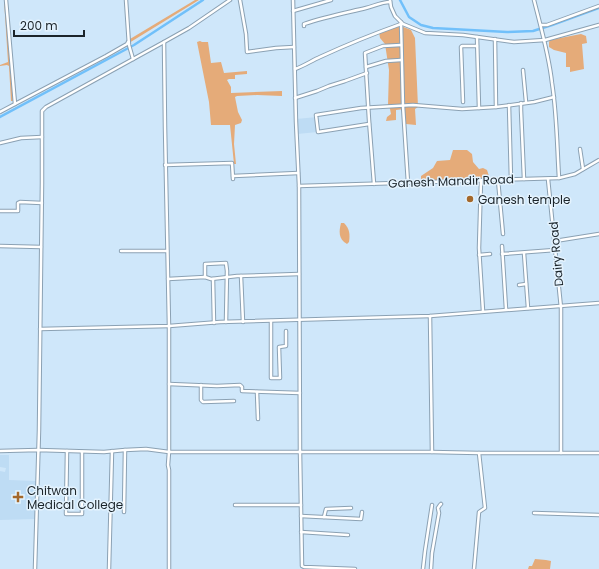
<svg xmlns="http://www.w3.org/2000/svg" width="599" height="569" viewBox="0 0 599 569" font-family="Poppins,sans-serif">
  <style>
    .built { fill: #bedcf4 }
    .green { fill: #e5ab79 }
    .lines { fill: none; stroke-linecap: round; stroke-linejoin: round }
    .canal { stroke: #71c0fa; stroke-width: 2.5 }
    .street-casing { stroke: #8ba1b3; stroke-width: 4.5 }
    .street { stroke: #fff; stroke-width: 2.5 }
    .poi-dot { fill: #a4682b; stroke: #e4f3fe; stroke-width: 1.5 }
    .labels { text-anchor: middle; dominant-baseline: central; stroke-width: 3; stroke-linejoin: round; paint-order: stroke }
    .street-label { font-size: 12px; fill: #1b242a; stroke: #e4f3fe }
    .poi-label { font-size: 12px; fill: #1b242a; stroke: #e4f3fe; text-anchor: start }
  </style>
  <rect width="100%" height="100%" fill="#cfe7fa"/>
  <g class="built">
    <polygon points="317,117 318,132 297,134 296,119"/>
    <polygon points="0,455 9,455 9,480 36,481 35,519 0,520 0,471 5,472 6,468 0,467"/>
  </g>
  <g class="green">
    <polygon points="4,0 5,0 13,101 11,101 9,66 7,65 0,66 0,65 8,62"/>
    <polygon points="195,0 199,0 129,43 129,23 130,39"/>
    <polygon points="401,26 411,30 415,38 418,107 415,109 416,125 406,124 404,109 396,110 396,120 386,121 387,117 391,114 390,109 388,105 389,70 385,44 380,38 379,32 384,29"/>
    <polygon points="581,34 586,36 587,43 582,44 584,69 570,72 570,67 566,67 566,53 554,50 549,47 549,42 550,40"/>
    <polygon points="200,41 202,42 208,42 211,63 221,62 224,73 247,71 247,74 235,75 235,79 229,79 227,80 231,87 231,93 282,91 282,96 257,95 237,96 235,97 238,112 242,120 241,123 235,125 234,144 236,164 234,164 230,125 211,125 209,102 197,42"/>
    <polygon points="453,150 467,150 472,154 473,162 479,169 483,168 487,170 489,176 487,179 421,181 421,176 433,168 437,161 450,160"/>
    <path d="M341,223h3c6,6 6,12 5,19l-2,2c-9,-5 -8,-13 -6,-21z"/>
    <polygon points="535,559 546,560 551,561 550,569 528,569 529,566 532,566"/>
  </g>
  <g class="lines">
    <g class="canal">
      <polyline points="400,0 409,17 421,25 433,28 507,32 533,31 552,25 599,8"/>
      <polyline points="0,117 134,45 203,0"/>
    </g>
    <defs>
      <g id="street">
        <polyline points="126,0 129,45 133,59"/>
        <polyline points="240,0 246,34 247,52 276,48 294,47"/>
        <polyline points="293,0 296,122 299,186 300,452 302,566 304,567 355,569"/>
        <polyline points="390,0 391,7 395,16 403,24 425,33 463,35 514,42 545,40 599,25"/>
        <path d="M534,0c7,28 15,55 18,83 5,32 5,63 7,95"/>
        <polyline points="293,11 331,0"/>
        <polyline points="401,22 403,106 408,183"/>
        <polyline points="541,25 547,25 599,6"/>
        <path d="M304,26v-2c20,-7 41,-11 62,-16 8,-2 16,-6 24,-6"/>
        <polyline points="477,37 479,108"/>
        <polyline points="495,39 496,107"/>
        <polyline points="164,42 165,127 169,326 169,452 168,465 169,470 169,569"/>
        <polyline points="366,67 386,61 401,60"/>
        <path d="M295,69c9,-3 16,-8 25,-12 26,-12 53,-23 81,-33"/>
        <polyline points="523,70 526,102"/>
        <polyline points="295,98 317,91 329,86 345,81 367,73"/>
        <polyline points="463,102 461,47 462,46 477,46"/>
        <polyline points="521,103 521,110 524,179"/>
        <polyline points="15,104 106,56 127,44 128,42"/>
        <polyline points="509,105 511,180"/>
        <polyline points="0,112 15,104 6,0"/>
        <polyline points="369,124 318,132 316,115 361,108 413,105 462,109 496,107 534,102 554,97"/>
        <polyline points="0,143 21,138 42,137"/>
        <polyline points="580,149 583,169"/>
        <polyline points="165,165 232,163 233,179"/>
        <polyline points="233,176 298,173"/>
        <polyline points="548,179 561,308 561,453"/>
        <polyline points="481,180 479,248 483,311"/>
        <polyline points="498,180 503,234"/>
        <polyline points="374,184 369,120 365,53 383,46 401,45"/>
        <polyline points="299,186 559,178 575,174 599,160"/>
        <polyline points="0,211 18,211 18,203 20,202 42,203"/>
        <polyline points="555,241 599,234"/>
        <polyline points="0,246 41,247"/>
        <polyline points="502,246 506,309"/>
        <polyline points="121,251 167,251"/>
        <polyline points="524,253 528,308"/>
        <polyline points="502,254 555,250"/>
        <polyline points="479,255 490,254"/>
        <polyline points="241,276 243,322"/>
        <polyline points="205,277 205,264 226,263 227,271 226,322"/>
        <polyline points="168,279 205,277 211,279 237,276 299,274"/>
        <polyline points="213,279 214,323"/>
        <polyline points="519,285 526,284"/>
        <polyline points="430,316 432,452"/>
        <polyline points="271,321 271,378 280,378 279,347 286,346 286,331"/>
        <polyline points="40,329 169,326 220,322 430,316 599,303"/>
        <polyline points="169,384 217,386 240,385 242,387 242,391 300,393"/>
        <polyline points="201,385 201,400 203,402 234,401"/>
        <polyline points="257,392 258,419"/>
        <polyline points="0,451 38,450 104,452 125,450 146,449 169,452 432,452 479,453 599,453"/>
        <polyline points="67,451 66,514 82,514 82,452"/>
        <polyline points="235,505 301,505"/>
        <polyline points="124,512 125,450"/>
        <polyline points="534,513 599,515"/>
        <polyline points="301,516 361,519 362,512"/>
        <polyline points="324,517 326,509 351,508"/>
        <polyline points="301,532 348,535"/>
        <polyline points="35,569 39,430 42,183 42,111 46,107 164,42 189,28 230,0"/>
        <polyline points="109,569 112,451"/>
        <polyline points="423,569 425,551 432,505"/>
        <polyline points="431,569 432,553 439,513 438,508 440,505 441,504"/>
        <polyline points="474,569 479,512 485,508 479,453"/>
      </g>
    </defs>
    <use href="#street" class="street-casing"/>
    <use href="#street" class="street"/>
  </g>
  <g class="poi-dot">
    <circle cx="470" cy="199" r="4"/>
    <path d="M16 491h4v4h4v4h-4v4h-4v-4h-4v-4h4z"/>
  </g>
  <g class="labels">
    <g class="street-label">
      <text transform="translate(451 181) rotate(-2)">Ganesh Mandir Road</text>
      <text transform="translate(556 254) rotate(-95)">Dairy Road</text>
    </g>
    <g class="poi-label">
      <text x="478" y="199">Ganesh temple</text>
      <text x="27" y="490">Chitwan<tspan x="27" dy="14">Medical College</tspan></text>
    </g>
  </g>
  <path d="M14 30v6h70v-6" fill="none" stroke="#1b242a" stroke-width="2"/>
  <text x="20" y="30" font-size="12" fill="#1b242a" stroke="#e4f3fe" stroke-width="3" paint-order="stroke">200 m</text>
</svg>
